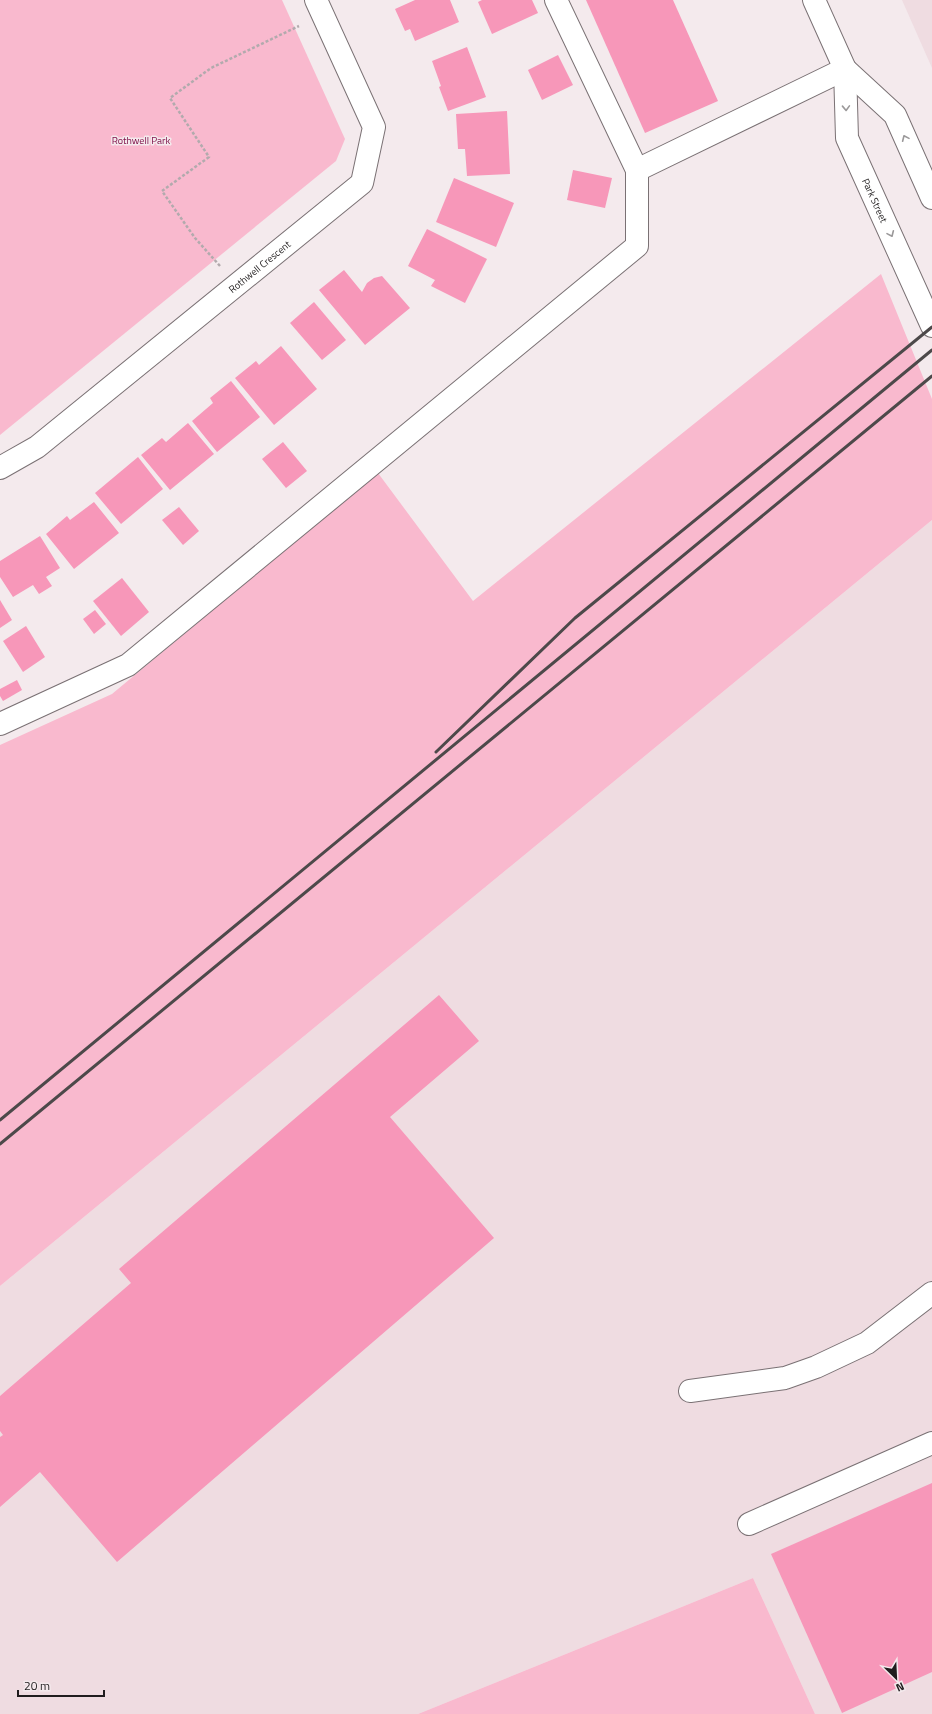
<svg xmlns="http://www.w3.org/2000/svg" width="932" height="1714" viewBox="0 0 932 1714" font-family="'Titillium Web',sans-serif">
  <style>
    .built { fill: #efdce1 }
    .green { fill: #f9b9ce }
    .building { fill: #f797b9 }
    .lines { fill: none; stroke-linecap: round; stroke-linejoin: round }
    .minor-casing { stroke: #7a7174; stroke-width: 24 }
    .major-casing { stroke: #7a7174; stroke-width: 24 }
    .path { stroke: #b2aaad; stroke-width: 2.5; stroke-dasharray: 3 2; stroke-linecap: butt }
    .minor { stroke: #fff; stroke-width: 22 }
    .major { stroke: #fff; stroke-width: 22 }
    .rail { stroke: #4d494a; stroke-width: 3 }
    .oneway { stroke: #9b999a }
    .labels { text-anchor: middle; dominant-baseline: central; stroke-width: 3; stroke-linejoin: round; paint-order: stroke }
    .park-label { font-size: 10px; fill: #7c0a45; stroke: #f4eaed }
    .street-label { font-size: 10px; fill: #201d1e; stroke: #f4eaed }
  </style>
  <rect width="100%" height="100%" fill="#f4eaed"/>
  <g class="built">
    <polygon points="902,0 932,0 932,68"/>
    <polygon points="932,520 932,1714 815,1714 753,1578 418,1714 0,1714 0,1286"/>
  </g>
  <g class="green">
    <polygon points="0,0 282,0 345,139 336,161 0,435"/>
    <polygon points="881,274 932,399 932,520 0,1286 0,745 112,694 378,473 473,601"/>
    <polygon points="753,1578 815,1714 418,1714"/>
  </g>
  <g class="building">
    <polygon points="415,0 450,0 459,22 415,41 410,29 405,31 395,9"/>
    <polygon points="482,0 532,0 538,13 492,34 478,2"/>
    <polygon points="586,0 673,0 718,101 645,133"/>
    <polygon points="467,47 486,97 448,111 439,87 441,86 432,61"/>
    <polygon points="558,55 573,85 542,100 528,70"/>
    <polygon points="507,111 510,174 467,176 465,149 458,149 456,114"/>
    <polygon points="573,170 612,178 605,208 567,200"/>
    <polygon points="454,178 514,203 496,247 436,222"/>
    <polygon points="427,229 487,259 465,303 431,286 435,280 408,266"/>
    <polygon points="344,270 362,292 367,283 374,278 382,276 410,308 365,345 319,290"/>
    <polygon points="314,302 346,340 322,360 290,323"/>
    <polygon points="281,346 317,389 274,425 235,378 256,361 259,365"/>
    <polygon points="231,381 260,417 217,452 192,421 213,403 210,398"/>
    <polygon points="188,423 214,454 170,490 141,455 162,438 166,442"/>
    <polygon points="283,442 307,471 286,488 262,459"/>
    <polygon points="138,457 163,489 121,524 95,493"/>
    <polygon points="94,502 119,533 74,569 46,534 67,516 70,520"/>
    <polygon points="179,507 199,531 183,545 162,520"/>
    <polygon points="40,536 60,568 46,577 52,586 39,594 33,585 13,597 0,577 0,561"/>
    <polygon points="122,578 149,612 121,636 93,601"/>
    <polygon points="0,600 12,620 0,628"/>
    <polygon points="95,610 106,624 94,634 83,619"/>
    <polygon points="26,626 45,657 23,672 3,641"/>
    <polygon points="17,680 22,690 3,701 0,696 0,689"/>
    <polygon points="439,995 479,1041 390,1117 494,1238 117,1562 40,1472 0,1507 0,1437 3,1435 0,1431 0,1396 131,1283 119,1269"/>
    <polygon points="932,1483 932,1672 842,1713 771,1554"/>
  </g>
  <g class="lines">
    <defs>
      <g id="minor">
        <polyline points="637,170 845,69"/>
        <path id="s1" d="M0,468l37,-21 325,-264 12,-56 -58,-127"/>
        <polyline points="0,724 128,665 637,246 637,170 556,0"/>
        <polyline points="690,1391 785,1378 816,1367 867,1343 932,1293"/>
        <polyline points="749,1524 932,1443"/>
      </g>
      <g id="major">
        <path id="s2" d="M814,0l31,69 2,69 85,188"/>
        <polyline points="845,69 895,115 932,198"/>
      </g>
    </defs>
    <use href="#minor" class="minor-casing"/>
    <use href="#major" class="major-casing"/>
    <polyline class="path" points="220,266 195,238 162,191 209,157 170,98 211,68 299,26"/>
    <use href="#minor" class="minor"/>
    <use href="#major" class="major"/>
    <g class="rail">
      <polyline points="436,752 575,618 932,327"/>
      <polyline points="0,1120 932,350"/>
      <polyline points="0,1144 932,376"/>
    </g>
  </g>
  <defs><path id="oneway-chevron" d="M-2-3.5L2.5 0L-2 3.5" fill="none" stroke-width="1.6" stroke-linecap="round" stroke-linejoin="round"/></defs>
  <g class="oneway">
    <use href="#oneway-chevron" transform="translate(846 108) rotate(88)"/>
    <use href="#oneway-chevron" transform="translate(905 138) rotate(-114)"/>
    <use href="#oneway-chevron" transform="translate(891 234) rotate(66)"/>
  </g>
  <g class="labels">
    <g class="park-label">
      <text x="141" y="140">Rothwell Park</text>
    </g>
    <g class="street-label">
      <text stroke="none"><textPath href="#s2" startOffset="213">Park Street</textPath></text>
      <text stroke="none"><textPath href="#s1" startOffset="329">Rothwell Crescent</textPath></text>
    </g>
  </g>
  <g transform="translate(896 1678) rotate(156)" stroke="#f4eaed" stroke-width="3" paint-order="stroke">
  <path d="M0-3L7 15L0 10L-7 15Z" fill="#201d1e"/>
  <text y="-6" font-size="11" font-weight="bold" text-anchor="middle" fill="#201d1e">N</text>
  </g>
  <path d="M18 1690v6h86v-6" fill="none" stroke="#201d1e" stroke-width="2"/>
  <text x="24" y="1690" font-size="12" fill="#201d1e" stroke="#f4eaed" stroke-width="3" paint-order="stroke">20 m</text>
</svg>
